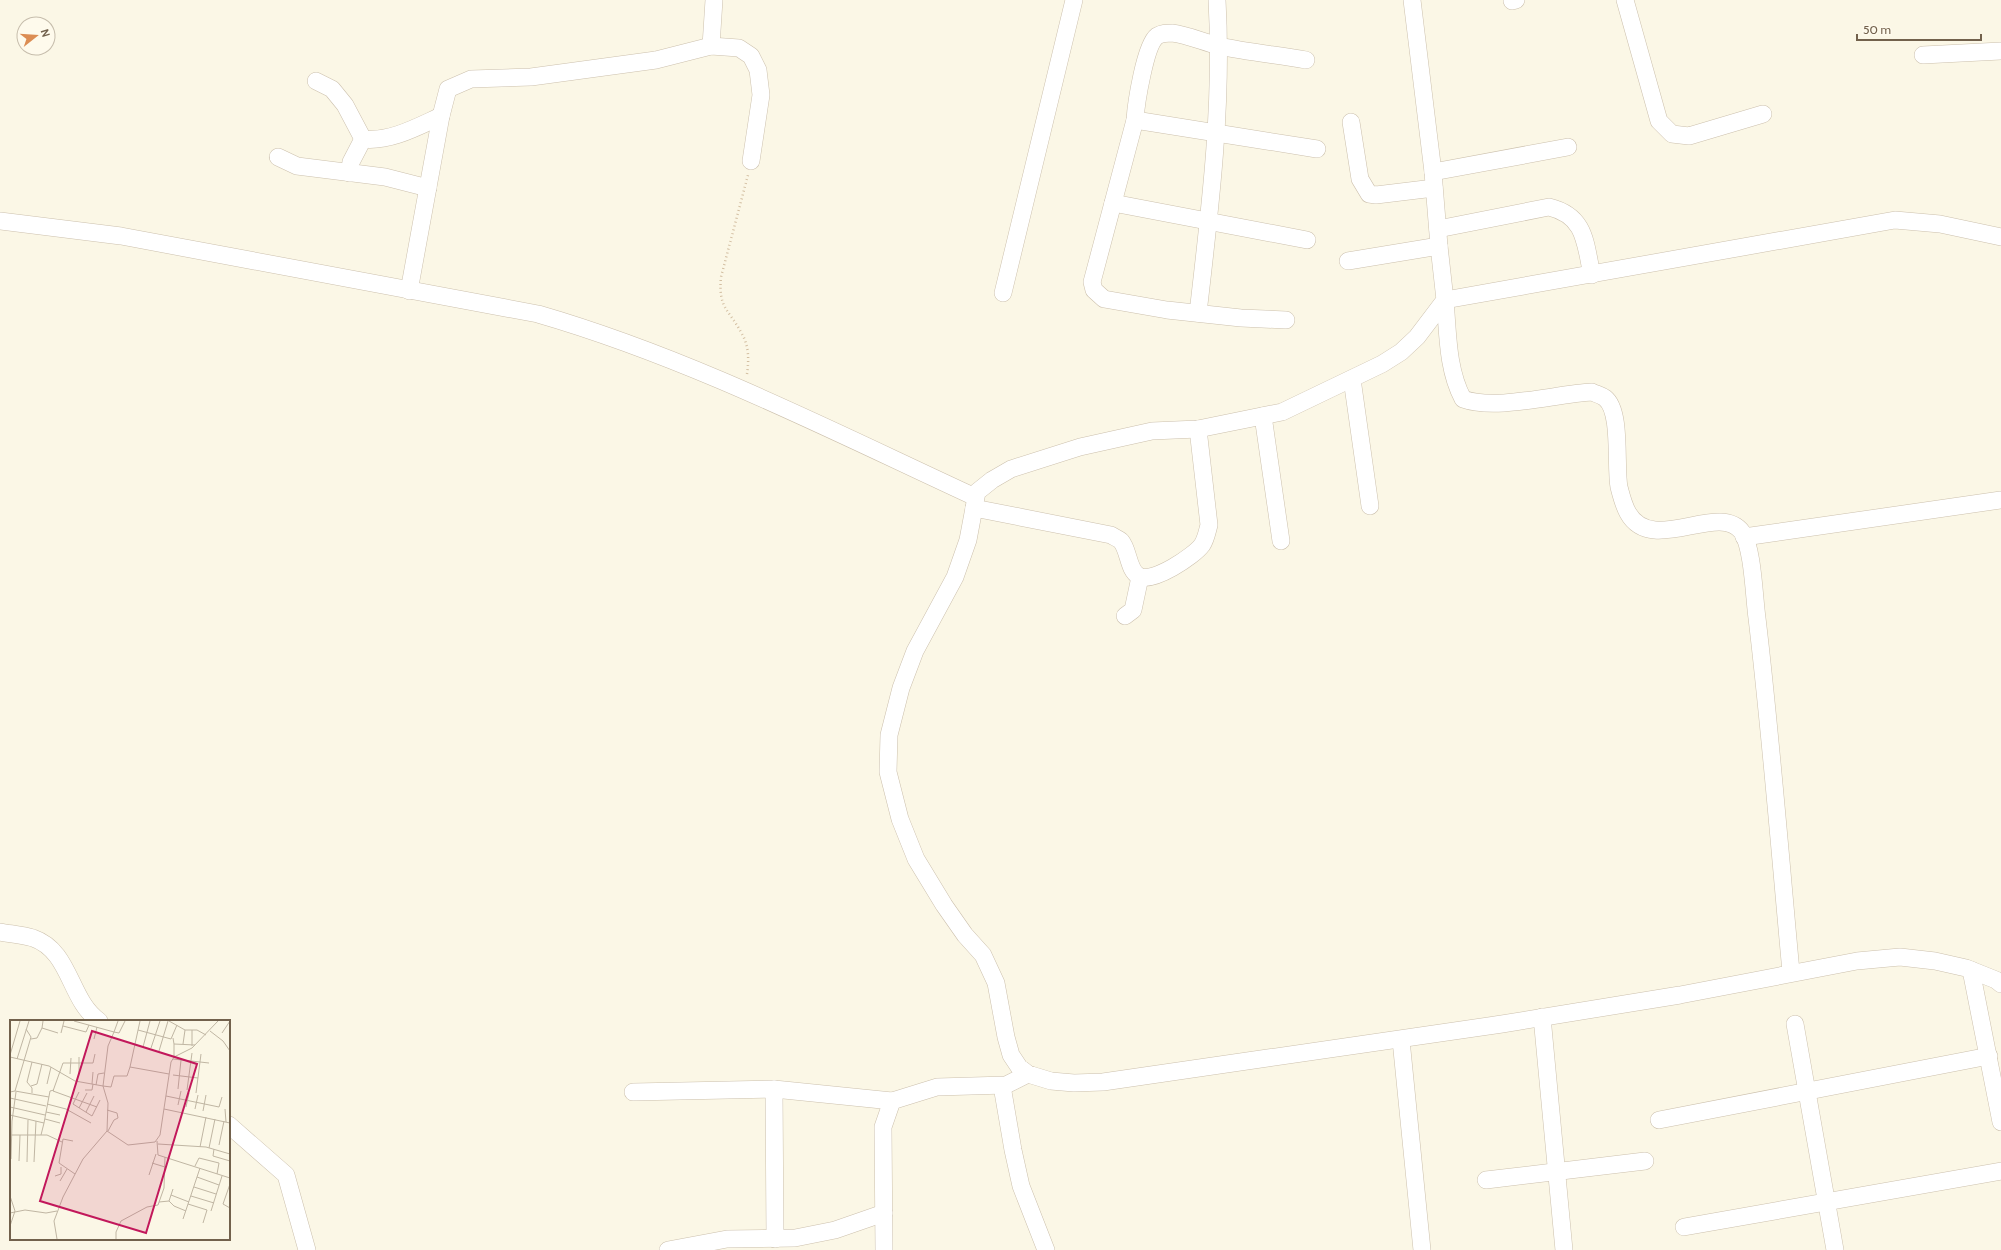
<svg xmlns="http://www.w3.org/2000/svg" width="2001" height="1250" viewBox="0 0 2001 1250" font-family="Cabin,sans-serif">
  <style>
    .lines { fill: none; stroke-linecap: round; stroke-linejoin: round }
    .street-casing { stroke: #ccc0ad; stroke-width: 18 }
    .path { stroke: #d3bfa2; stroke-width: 2.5; stroke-dasharray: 1 3; stroke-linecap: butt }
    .street { stroke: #fff; stroke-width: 17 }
    .inset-road { fill: none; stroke: #c0b6a3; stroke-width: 1 }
    .view { fill: #c2185b; fill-opacity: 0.15; stroke: #c2185b; stroke-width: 2 }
    .inset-edge { fill: none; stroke: #72614c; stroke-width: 2 }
  </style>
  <rect width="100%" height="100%" fill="#fbf7e6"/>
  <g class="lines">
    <defs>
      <g id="street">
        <polyline points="1412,0 1433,172 1439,246 1445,300 1417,337 1401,352 1382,364 1282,412 1198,429 1152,431 1080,447 1011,469 992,480 977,492 968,540 955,577 915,651 901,688 889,735 888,772 900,819 916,859 944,905 965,935 983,955 996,983 1006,1037 1011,1055 1019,1067 1028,1074 1051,1081 1074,1083 1103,1082 1502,1024 1680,995 1857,961 1900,957 1935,961 1966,968 1996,980 2001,984"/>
        <polyline points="1625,0 1659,121 1672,134 1689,136 1763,114"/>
        <polyline points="1512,1 1516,0"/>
        <polyline points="711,46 714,0"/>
        <polyline points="1923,55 2001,51"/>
        <path d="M316,81l16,8 13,16 18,34c27,3 54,-12 78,-23"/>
        <polyline points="1135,120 1317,149"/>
        <polyline points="1351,122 1360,179 1369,194 1376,195 1434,188"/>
        <polyline points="278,157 297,166 385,177 428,188"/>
        <polyline points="1433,172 1568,147"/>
        <polyline points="349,173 351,162 363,139"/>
        <polyline points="1113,203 1307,240"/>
        <path d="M0,221l121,15 417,78c152,44 294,117 437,183"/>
        <path d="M1438,229l111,-22c37,9 36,36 43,68"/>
        <polyline points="1348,261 1439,246"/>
        <polyline points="409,291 441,116 448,89 471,79 531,77 656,60 711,46 739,48 751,56 758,70 761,95 751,161"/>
        <polyline points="1003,293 1074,0"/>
        <path d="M1198,313c12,-104 25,-208 19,-313"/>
        <path d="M1286,320l-45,-2 -74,-8 -63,-11 -10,-9 -2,-8 43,-162c1,-16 10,-75 22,-84 5,-3 9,-3 15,-3 16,2 31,9 47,13 28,6 58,9 87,14"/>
        <polyline points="1352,379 1370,506"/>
        <polyline points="1263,416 1281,541"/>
        <path d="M974,508l137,27c3,2 8,4 10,6 8,9 7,30 18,35 13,8 55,-20 63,-31 4,-6 5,-13 7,-20l-11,-96"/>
        <polyline points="1744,537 2001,500"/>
        <polyline points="1125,616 1133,610 1140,577"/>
        <path d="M0,932c11,2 23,3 33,6 38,13 36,62 66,83"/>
        <polyline points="1971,970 2001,1122"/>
        <path d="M1791,972c-11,-118 -20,-236 -34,-354 -3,-21 -4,-70 -15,-86 -23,-31 -90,24 -114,-19 -4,-7 -7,-18 -9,-26 -4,-21 3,-76 -14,-89 -4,-3 -9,-4 -13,-6 -37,2 -96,19 -129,7 -16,-30 -15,-66 -18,-99l450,-80 45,4 61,13"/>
        <polyline points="1542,1017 1564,1250"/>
        <polyline points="1795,1024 1835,1250"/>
        <polyline points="1401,1040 1422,1250"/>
        <polyline points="1002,1086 1013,1150 1021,1186 1046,1250"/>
        <polyline points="774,1089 775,1239"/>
        <polyline points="633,1092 774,1089 892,1101"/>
        <polyline points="1659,1120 1989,1056"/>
        <polyline points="229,1125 286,1175 307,1250"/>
        <polyline points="1486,1180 1645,1161"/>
        <polyline points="1684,1227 2001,1171"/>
        <polyline points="668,1250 727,1239 795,1238 835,1230 884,1213"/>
        <polyline points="884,1250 883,1127 892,1101 937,1087 1006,1085 1028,1074"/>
      </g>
    </defs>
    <use href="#street" class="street-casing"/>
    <path class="path" d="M747,374c2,-14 2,-28 -5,-40 -13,-25 -24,-25 -21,-57l27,-102"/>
    <use href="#street" class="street"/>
  </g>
  <g transform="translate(10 1020)">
    <rect width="220" height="220" fill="#fbf7e6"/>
    <path class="inset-road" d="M33,1l-1,7 16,5M64,1l40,11 4,-11M115,1l-6,12 -5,-1 -6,14 -5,40 8,1 3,-11h13l3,-9 39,7M159,1l16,9h12l9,5M53,6l23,6 3,-7M128,10l33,9 6,-14M200,11l13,10 7,10M51,13l3,-12M212,13l8,-12M163,18l1,6 21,1M21,19l6,-1 5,-10M84,19l3,-12M164,24v13M173,24l2,-14M182,26v-16M133,27l7,-26M141,28l9,-27M149,31l9,-30M85,34l-2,9h-30l-10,28 44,16M0,35l10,-34M0,37l39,9 26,15 28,5 5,17 -1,28 21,14 27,-3 5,-7 11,-73 3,-5 18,-9 26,-27M69,37v16M7,39l12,-38M163,39l36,4M120,47l10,-46M60,54l1,-16M163,55l25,3M37,64l4,-17M82,64l1,-12M86,65l2,-11 6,-1M21,66l6,-2 5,-20M168,69l3,-29M75,70h7l1,-6M177,70l5,-37M5,71l34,6M0,72l5,-1 16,-54 -5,-8M69,72l-6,12 19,12 8,-16M22,73v-5l-5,-6 5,-20M186,73l5,-39M156,76l53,11 3,-10M0,78l36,8M37,84l19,5 25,14M168,85l3,-14M0,87l35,8M176,87l3,-14M69,88l8,-15M154,89l66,14M185,89l3,-14M215,89l1,13M97,90l10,3 1,5 -4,2 -6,11M193,91l3,-16M36,92l14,3M76,92l8,-16M0,95l34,8 6,-32 4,-1M35,99l15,4M0,115h37l15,7M31,115l3,-12M63,121l-10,-2 -4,24 16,11M147,121l1,14 72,23M148,124l48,3 24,7M209,125l5,-24M190,127l6,-30M199,128l6,-29M204,129l-1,7 17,5M1,139l1,-38 4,-29M9,141l1,-26M17,142l1,-42M24,142l2,-41M142,143l13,4M185,146l4,-8 20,5 -2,11M139,155l7,-21M45,156l6,-2v-7M187,157l22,8M50,161l7,-12M220,164l-7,20 7,4M184,167l22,7M161,175l18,7M0,176l5,15 -5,15M181,176l23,7M159,181l4,-12M149,182l10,-1 5,5 12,5M178,184l19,6 -4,13M201,191l11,-35M0,193l15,-3 21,3 11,-2M173,199l17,-51M47,219l-3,-18 9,-24 20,-38 24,-28M106,219v-7l5,-11 26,-14 11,-2 6,-17 1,-31"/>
    <path class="view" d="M82,11l105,33 -51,169 -106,-32z"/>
    <rect width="220" height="220" class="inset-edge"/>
  </g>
  <g transform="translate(36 36) rotate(73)"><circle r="19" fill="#fefaec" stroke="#c6bdac"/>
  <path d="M0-3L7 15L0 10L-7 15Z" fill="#dc8d53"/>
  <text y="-6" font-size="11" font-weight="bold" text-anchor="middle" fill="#72614c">N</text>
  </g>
  <path d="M1857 34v6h124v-6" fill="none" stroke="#72614c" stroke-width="2"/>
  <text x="1863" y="34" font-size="12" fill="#72614c" stroke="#fefaec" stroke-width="3" paint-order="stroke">50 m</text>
</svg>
